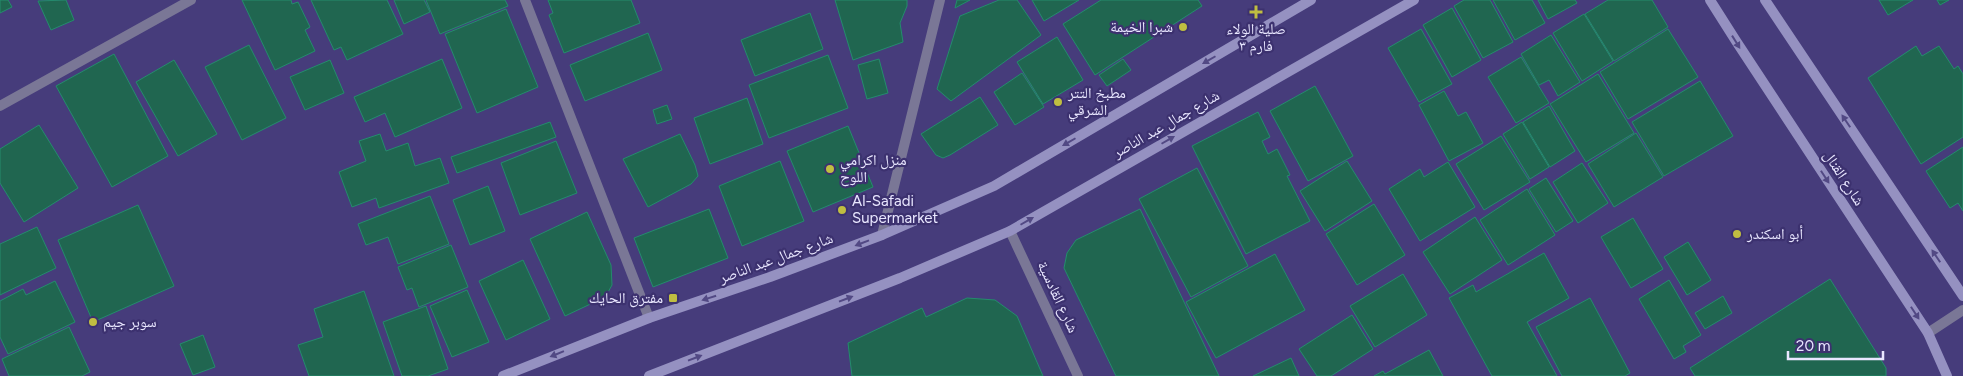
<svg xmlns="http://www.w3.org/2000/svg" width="1963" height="376" viewBox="0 0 1963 376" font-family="Figtree,'Noto Naskh Arabic',sans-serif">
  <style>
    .building { fill: #206650; stroke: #248c6d }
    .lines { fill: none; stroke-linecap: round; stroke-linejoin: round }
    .street { stroke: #7a7796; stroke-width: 10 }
    .secondary { stroke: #9591c1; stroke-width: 10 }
    .oneway { fill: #524984 }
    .poi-dot { fill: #c0be41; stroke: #3c316f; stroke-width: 2 }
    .labels { text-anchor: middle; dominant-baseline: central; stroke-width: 4.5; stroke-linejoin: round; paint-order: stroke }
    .poi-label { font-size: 15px; fill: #e9e7ff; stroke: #3c316f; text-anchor: start }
    .street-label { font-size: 15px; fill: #e9e7ff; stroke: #3c316f }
  </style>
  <rect width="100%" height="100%" fill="#463c7b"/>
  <g class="building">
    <polygon points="0,0 8,0 12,7 0,13"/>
    <polygon points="66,0 74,20 51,30 38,1"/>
    <polygon points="242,0 291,0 292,4 298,2 310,27 305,30 315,51 275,70"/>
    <polygon points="311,0 387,0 403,34 347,60 341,47 334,50"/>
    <polygon points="394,0 424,0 430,12 404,24"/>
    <polygon points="426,0 505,0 508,6 440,34"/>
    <polygon points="548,0 631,0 640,23 564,53 549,15 553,13"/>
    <polygon points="835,0 907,0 907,6 900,23 903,42 853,60"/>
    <polygon points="957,0 970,0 955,8"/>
    <polygon points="999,0 1017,0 1041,35 951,101 937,89 960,16"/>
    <polygon points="1032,0 1079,0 1044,21"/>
    <polygon points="1101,0 1198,0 1202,6 1095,75 1063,24"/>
    <polygon points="1464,0 1490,0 1513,42 1483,58 1454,6"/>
    <polygon points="1493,0 1532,0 1545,23 1515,40"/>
    <polygon points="1538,0 1575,0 1577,3 1548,19"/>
    <polygon points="1608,0 1652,0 1668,27 1614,61 1585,14"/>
    <polygon points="1879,0 1913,0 1888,15"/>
    <polygon points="1937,0 1949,0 1940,5"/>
    <polygon points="1452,8 1481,60 1452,77 1423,25"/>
    <polygon points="506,9 538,87 477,113 445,34"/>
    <polygon points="810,13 823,49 755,76 741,40"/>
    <polygon points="1584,14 1613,61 1582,81 1553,33"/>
    <polygon points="1421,29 1452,84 1419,102 1388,48"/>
    <polygon points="1668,29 1698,77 1628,119 1600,72"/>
    <polygon points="648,33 662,70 585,101 570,65"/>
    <polygon points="1551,35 1580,82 1558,96 1549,80 1539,85 1521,54"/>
    <polygon points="1057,37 1083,80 1043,104 1017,62"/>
    <polygon points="249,45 286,118 242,140 205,67"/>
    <polygon points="1916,46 1922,56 1939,46 1954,69 1958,66 1963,74 1963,137 1921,164 1868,78"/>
    <polygon points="114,54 168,156 112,187 56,86"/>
    <polygon points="828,55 848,108 769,138 749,85"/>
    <polygon points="1521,57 1549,103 1516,123 1488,77"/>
    <polygon points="442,59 462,108 395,137 385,113 365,122 354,97"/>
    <polygon points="879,59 888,93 867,99 858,65"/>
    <polygon points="1123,59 1131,70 1107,86 1099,75"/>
    <polygon points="174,60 217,134 178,156 136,82"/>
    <polygon points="330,60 344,93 305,110 290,77"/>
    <polygon points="1022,73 1044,107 1015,125 994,92"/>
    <polygon points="1598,74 1634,133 1586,162 1550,104"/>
    <polygon points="1700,81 1733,136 1664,176 1632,122"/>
    <polygon points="1315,86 1353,156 1308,181 1270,111"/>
    <polygon points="1444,91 1458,116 1466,112 1483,143 1449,161 1419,105"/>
    <polygon points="980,97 998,125 950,155 943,158 936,155 921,134"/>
    <polygon points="747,98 763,144 710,164 694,118"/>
    <polygon points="667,105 672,119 657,124 653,110"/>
    <polygon points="1549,106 1575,151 1550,167 1523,122"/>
    <polygon points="1258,112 1270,137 1262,141 1268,154 1277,149 1290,175 1287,176 1310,221 1246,254 1192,146"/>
    <polygon points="550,122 556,137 457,173 451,157"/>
    <polygon points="1522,122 1549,167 1530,179 1503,134"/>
    <polygon points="39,125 78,188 24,222 0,183 0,149"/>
    <polygon points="848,126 873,187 813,212 787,151"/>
    <polygon points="1636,133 1663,177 1614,207 1588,164"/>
    <polygon points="380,134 386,151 408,143 415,166 440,158 449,183 379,208 376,198 352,207 339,172 366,161 359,141"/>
    <polygon points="680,134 695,165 698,176 691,184 648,207 623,159"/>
    <polygon points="1501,136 1530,182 1484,210 1456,164"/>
    <polygon points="556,141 577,193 520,215 501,163"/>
    <polygon points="1963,147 1963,211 1958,203 1950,208 1926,171"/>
    <polygon points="780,161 804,221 742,246 719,186"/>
    <polygon points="1347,161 1372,201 1325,231 1300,191"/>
    <polygon points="1448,162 1475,207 1420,241 1389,189 1420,169 1424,177"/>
    <polygon points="1582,163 1608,203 1578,223 1553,182"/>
    <polygon points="1197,168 1248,266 1191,297 1139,199"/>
    <polygon points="1546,178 1573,221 1556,232 1529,189"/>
    <polygon points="488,186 505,231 470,245 453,200"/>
    <polygon points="1527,189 1555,235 1508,265 1480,220"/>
    <polygon points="430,196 449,244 398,264 388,237 366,245 358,224"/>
    <polygon points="1374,204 1405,255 1357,285 1326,234"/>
    <polygon points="138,205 174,286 93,322 58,240"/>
    <polygon points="709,209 728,258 653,287 634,238"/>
    <polygon points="1140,209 1219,376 1116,376 1064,268 1067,253 1076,240"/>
    <polygon points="587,212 611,265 612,285 607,294 599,300 565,316 530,239"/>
    <polygon points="1475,217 1502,260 1450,294 1423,252"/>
    <polygon points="1633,218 1663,269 1631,288 1601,237"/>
    <polygon points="37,227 56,268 0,295 0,244"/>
    <polygon points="1688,242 1711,280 1687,295 1664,257"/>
    <polygon points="451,245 468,287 419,307 412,288 407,290 398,267"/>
    <polygon points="1544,253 1569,298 1527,322 1557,376 1492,376 1449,298 1473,285 1476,292"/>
    <polygon points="1275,254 1305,310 1216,358 1186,302"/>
    <polygon points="523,260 550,319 506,340 479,281"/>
    <polygon points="1403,274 1427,315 1375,347 1350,306"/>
    <polygon points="1830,279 1886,368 1886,376 1695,376 1690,368"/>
    <polygon points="1669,280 1701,335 1683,346 1686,352 1674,359 1639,299"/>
    <polygon points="55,281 75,322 8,354 0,337 0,301 23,289 26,295"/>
    <polygon points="467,290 489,342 452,357 430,306"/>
    <polygon points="364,291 394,376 309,376 298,345 323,337 314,309"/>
    <polygon points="1723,296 1732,313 1705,329 1695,313"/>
    <polygon points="967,298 995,300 1017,316 1043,376 852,376 848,343 922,308 926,317"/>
    <polygon points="1590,298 1630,373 1625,376 1562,376 1536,327"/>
    <polygon points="426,306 448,369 428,376 402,376 383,322"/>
    <polygon points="1352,315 1373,349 1331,376 1317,376 1299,349"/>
    <polygon points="69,327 90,372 82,376 9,376 2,359"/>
    <polygon points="203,335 215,367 193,375 180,344"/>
    <polygon points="1429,350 1443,376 1374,376 1383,371 1385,374"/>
    <polygon points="1291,358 1299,376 1253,376"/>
  </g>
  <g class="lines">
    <g class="street">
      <polyline points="525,0 649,318"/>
      <polyline points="0,106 191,0"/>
      <polyline points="1010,231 1078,376"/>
      <polyline points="882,235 940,0"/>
      <polyline points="1928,333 1963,310"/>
    </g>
    <g class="secondary">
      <polyline points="1710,0 1736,41 1928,333 1947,376"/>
      <polyline points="1765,0 1963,296"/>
      <polyline points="503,376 649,318 770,277 882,235 994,186 1311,0"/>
      <polyline points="649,376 900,278 1010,231 1414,0"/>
    </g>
  </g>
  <defs><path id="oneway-solid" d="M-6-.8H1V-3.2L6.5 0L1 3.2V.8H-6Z" transform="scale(1.25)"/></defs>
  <g class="oneway">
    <use href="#oneway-solid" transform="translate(1736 42) rotate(58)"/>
    <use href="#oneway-solid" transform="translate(1209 60) rotate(150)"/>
    <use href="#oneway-solid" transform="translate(1846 121) rotate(-124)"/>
    <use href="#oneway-solid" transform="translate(1168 140) rotate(-30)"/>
    <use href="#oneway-solid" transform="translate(1069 142) rotate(150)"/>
    <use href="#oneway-solid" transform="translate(1825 177) rotate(57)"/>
    <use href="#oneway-solid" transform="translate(1027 221) rotate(-30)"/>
    <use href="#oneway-solid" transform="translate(862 243) rotate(159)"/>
    <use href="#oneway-solid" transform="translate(1936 256) rotate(-124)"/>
    <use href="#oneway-solid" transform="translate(709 298) rotate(162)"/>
    <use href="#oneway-solid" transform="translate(846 299) rotate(-21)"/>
    <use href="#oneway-solid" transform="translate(1915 313) rotate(57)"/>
    <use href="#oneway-solid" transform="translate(557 354) rotate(158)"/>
    <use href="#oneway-solid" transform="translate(695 358) rotate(-21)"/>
  </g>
  <g class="poi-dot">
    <path d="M1253.5 4.5h5v5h5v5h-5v5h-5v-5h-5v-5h5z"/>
    <circle cx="1183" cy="27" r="5"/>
    <circle cx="1058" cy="102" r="5"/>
    <circle cx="830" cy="169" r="5"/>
    <circle cx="842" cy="210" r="5"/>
    <circle cx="1737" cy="234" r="5"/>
    <rect x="668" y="293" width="10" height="10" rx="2.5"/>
    <circle cx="93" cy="322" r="5"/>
  </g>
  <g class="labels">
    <g class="poi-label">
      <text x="1173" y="27" text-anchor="end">شبرا الخيمة</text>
      <text x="1256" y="29" text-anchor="middle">صلية الولاء<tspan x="1256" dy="17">فارم ٣</tspan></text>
      <text x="1068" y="93">مطبخ التتر<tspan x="1068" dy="17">الشرقي</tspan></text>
      <text x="840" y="160">منزل اكرامي<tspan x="840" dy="17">اللوح</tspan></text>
      <text x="852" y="201">Al-Safadi<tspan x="852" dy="17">Supermarket</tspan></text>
      <text x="1747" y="234">أبو اسكندر</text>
      <text x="663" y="298" text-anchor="end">مفترق الحايك</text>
      <text x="103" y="322">سوبر جيم</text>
    </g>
    <g class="street-label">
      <text transform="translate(1166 124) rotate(-30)">شارع جمال عبد الناصر</text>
      <text transform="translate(1844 178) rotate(57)">شارع القنال</text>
      <text transform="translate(776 258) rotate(-20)">شارع جمال عبد الناصر</text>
      <text transform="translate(1058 297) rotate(65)">شارع القادسية</text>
    </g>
  </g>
  <path d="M1788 351v8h95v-8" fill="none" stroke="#e9e7ff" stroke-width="2.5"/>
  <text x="1796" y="351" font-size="15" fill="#e9e7ff" stroke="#3c316f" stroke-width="4" paint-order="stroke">20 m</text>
</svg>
